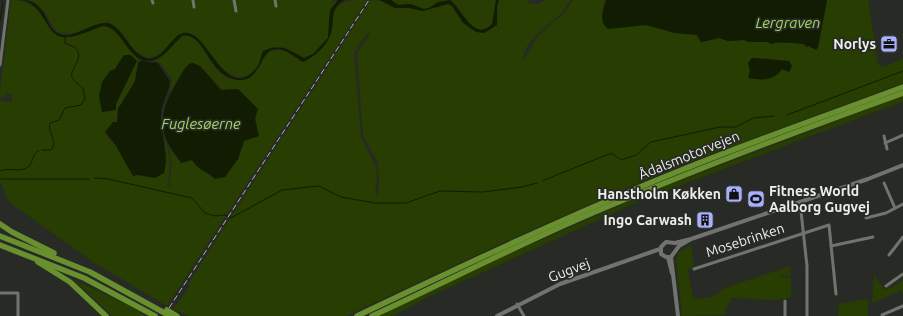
<svg xmlns="http://www.w3.org/2000/svg" width="903" height="316" viewBox="0 0 903 316" font-family="Ubuntu,sans-serif">
  <style>
    .green { fill: #273d01; fill-rule: evenodd }
    .water { fill: #111c02 }
    .lines { fill: none; stroke-linecap: round; stroke-linejoin: round }
    .stream { stroke: #111c02; stroke-width: 1 }
    .minor { stroke: #71746e; stroke-width: 3 }
    .tertiary { stroke: #71746e; stroke-width: 4 }
    .motorway { stroke: #69902f; stroke-width: 5.5 }
    .rail { stroke: #adafab; stroke-width: 1; stroke-dasharray: 6 3; stroke-linecap: butt }
    .labels { text-anchor: middle; dominant-baseline: central; stroke-width: 3.5; stroke-linejoin: round; paint-order: stroke }
    .poi-label { font-size: 14px; font-weight: bold; fill: #eceeea; stroke: #282b25; text-anchor: end }
    .street-label { font-size: 14px; fill: #eceeea; stroke: #282b25 }
    .water-label { font-size: 15px; font-style: italic; fill: #a2d460; stroke: #282b25 }
  </style>
  <rect width="100%" height="100%" fill="#282b25"/>
  <g class="green">
    <path d="M11,0c23,0 31,13 41,32 3,2 7,5 11,5 14,3 34,-15 46,-10 13,6 16,23 30,31l-4,23 -17,28 -1,13 -10,15c23,20 10,34 48,41l8,-41c8,17 8,31 4,49l4,1 -2,-3 3,-18 -3,-19 7,7 5,9 11,-3c6,11 14,11 23,19l23,-20 6,-18 14,-5 -3,-17 -17,-30 -16,1 -18,-20 -11,-7c-13,4 -15,24 -23,33l2,-17 -12,-16 -6,-3 12,-8 16,-16c27,-5 23,49 64,43l14,-13 6,-13 4,-2 15,-1 18,12c12,-7 23,-16 28,-29 2,-5 1,-11 2,-16 2,-17 19,-17 34,-17l-200,306 -74,-44 -84,-60 -9,-21v-80l12,1v-8l-7,-1v5l-5,-1v-6zM124,59h12v2l-20,43 -1,6 -13,2 13,-43 4,-7z"/>
    <path d="M29,0h303l1,2 4,-1 -7,9 -2,28 -15,16 -9,4 -20,-11 -15,1 -14,22 -9,6 -9,1 -13,-6 -28,-35 -17,-1c-17,18 -28,34 -49,10v-1c-7,-9 -13,-20 -25,-23v2l-34,11 -14,-2 -13,-21z"/>
    <path d="M371,0l13,1 12,7h13l14,3 25,-7 4,2 24,26 13,-1 9,-14 -1,-11 2,-6h27l5,4h8l6,-4h25c-10,24 -46,32 -47,62l15,-26 27,-24 8,-12h33l-3,8 23,19 20,-2 30,8 21,2 4,7 18,-4 9,3 16,-1 5,2h19l3,2c10,-3 34,-2 42,5l5,-2 9,-47h41l10,64 5,3 20,-8v24l-237,88 -155,68 -165,77h-157l-16,-7 17,-23 -2,-2zM371,33l-14,20 6,82 15,28 1,17 -1,15 -3,-1 2,-17 -1,-10 -15,-30 -7,-85 13,-18zM752,58l22,1 8,10 -4,6 -28,-4 -2,-8z"/>
    <path d="M391,0h105l-4,24c-16,18 -29,-10 -38,-21l-16,-1 -9,6 -5,1 -17,-5 -9,1z"/>
    <polygon points="903,96 903,102 877,111 642,200 426,298 393,316 379,316 507,255 650,192"/>
    <polygon points="691,245 694,267 688,269 693,299 713,297 725,288 790,266 791,276 782,275 781,277 791,278 791,297 779,300 731,298 730,303 728,303 728,306 726,307 725,315 682,316 676,258 679,252"/>
    <polygon points="874,275 885,290 891,286 892,288 903,280 903,294 901,290 872,303"/>
    <polygon points="74,280 130,306 146,316 112,316"/>
    <polygon points="868,299 868,316 838,316 839,304"/>
  </g>
  <g class="water">
    <path d="M20,0c27,0 23,22 36,32 15,11 34,-10 50,-9 16,1 23,30 40,35 19,5 25,-28 42,-25 21,3 38,68 67,37 5,-5 5,-13 8,-19 17,-8 26,-1 41,7l9,-4 15,-16 2,-28 8,-10h6c-15,10 -9,18 -13,33 -3,12 -17,24 -28,29 -6,-3 -12,-9 -18,-11 -29,-12 -19,37 -52,28 -25,-6 -29,-48 -51,-43 -9,8 -16,20 -28,24 -25,8 -30,-33 -51,-34 -12,4 -27,12 -40,11 -18,-2 -19,-35 -43,-37z"/>
    <path d="M379,0h12l7,5 13,-1 13,5 5,-1 9,-6 12,-2c12,9 25,43 42,24l4,-24h3l-2,6v19l-13,8 -8,-1 -13,-9 -11,-17 -4,-2 -25,7 -14,-3h-14z"/>
    <path d="M606,0h221l-9,47 -2,3 -7,-4 -3,1 -2,-3c-10,-1 -24,-3 -33,0l-3,-2h-19l-5,-2 -16,1 -9,-3 -18,4 -4,-7 -22,-2 -29,-8 -38,4c-10,-8 -5,-19 -2,-29z"/>
    <polygon points="124,55 131,55 137,61 116,104 116,110 102,112 99,96 102,82 110,71 115,69"/>
    <path d="M752,58l37,3 3,5 -3,6 -7,-3c-10,13 -20,11 -34,9l2,-7 -2,-8z"/>
    <path d="M141,61l17,2 12,18c-1,12 -8,21 -9,33 -1,20 9,40 3,59l-9,5 -17,-3 -5,1 -18,-32 -10,-12 8,-10h4l1,-13 17,-28 3,-18z"/>
    <path d="M193,63l7,3 21,24 17,-1 20,20 -3,10 4,17 -15,5 -6,18 -13,18 -10,2c-9,-9 -16,-8 -23,-19l-11,3c-4,-7 -9,-11 -12,-18 -16,-28 2,-53 16,-77l4,-4z"/>
  </g>
  <g class="lines">
    <g class="stream">
      <polyline points="0,21 3,2"/>
      <polyline points="787,115 903,71"/>
      <path d="M42,150h9c8,-9 -4,-17 -1,-27l9,-3 6,-12 16,-3 4,-6 -2,-11c-3,-3 -10,-7 -11,-11 -3,-8 15,-21 2,-30 -3,-2 -6,-2 -9,-4v-6"/>
      <path d="M0,171c9,-4 21,2 28,-4 6,-5 3,-12 10,-16"/>
      <polyline points="94,178 108,179 192,198 205,213 215,216 225,215 231,218 282,190 309,187 319,186 341,197 375,203 406,203 440,191 483,192 522,187 537,183"/>
      <polyline points="0,179 89,179"/>
      <polyline points="542,181 609,154 613,154 621,160 636,155 651,142 720,127 736,127 753,118 774,116"/>
    </g>
    <g class="minor">
      <polyline points="152,0 153,3"/>
      <polyline points="193,0 194,7"/>
      <polyline points="234,0 236,11"/>
      <polyline points="275,0 276,6"/>
      <polyline points="0,65 8,0"/>
      <polyline points="884,136 887,149"/>
      <polyline points="885,143 903,135"/>
      <polyline points="884,183 895,208"/>
      <polyline points="800,202 807,266 807,316"/>
      <polyline points="866,218 886,213 903,204"/>
      <polyline points="831,246 873,237"/>
      <polyline points="889,255 903,237"/>
      <polyline points="694,269 829,225 836,294"/>
      <polyline points="886,286 903,274"/>
      <polyline points="0,293 18,293 18,316"/>
      <polyline points="517,304 524,316"/>
      <polyline points="882,315 903,306"/>
      <polyline points="785,316 785,301"/>
    </g>
    <g class="tertiary">
      <polyline points="691,239 679,246 671,257 666,257 661,254 661,247 666,242 675,243 691,239 868,179 903,165"/>
      <polyline points="668,257 672,273"/>
      <polyline points="671,257 678,316"/>
      <polyline points="497,316 560,284 660,249"/>
    </g>
    <g class="motorway">
      <polyline points="0,224 12,232 54,253"/>
      <polyline points="0,236 90,272 170,316"/>
      <polyline points="0,245 84,278 155,316"/>
      <polyline points="38,262 70,282 106,316"/>
      <polyline points="167,310 177,316"/>
      <path d="M357,316c107,-51 213,-101 322,-145 74,-30 149,-56 224,-84"/>
      <path d="M372,316c67,-31 134,-65 202,-95 108,-47 218,-88 329,-128"/>
    </g>
    <polyline class="rail" points="169,308 369,0"/>
  </g>
  <defs>
    <symbol id="office-square" viewBox="-11 -11 22 22"><rect x="-9" y="-9" width="18" height="18" rx="4" fill="#a8b0fc" stroke="#282b25"/><path d="M-6-3h4V-5.5h4V-3h4V5H-6ZM-1-4.5V-3h2v-1.5ZM-6 0V1H6V0Z" fill="#111"/></symbol>
    <symbol id="shop-square" viewBox="-11 -11 22 22"><rect x="-9" y="-9" width="18" height="18" rx="4" fill="#a8b0fc" stroke="#282b25"/><path d="M-5-2.5h2.3a2.7 3.5 0 0 1 5.4 0H5L5.5 6h-11ZM-1.5-2.5h3a1.5 2.3 0 0 0-3 0Z" fill="#111"/></symbol>
    <symbol id="stadium-square" viewBox="-11 -11 22 22"><rect x="-9" y="-9" width="18" height="18" rx="4" fill="#a8b0fc" stroke="#282b25"/><path d="M0-5a6.5 5 0 1 0 0 10a6.5 5 0 1 0 0-10ZM-3.5-1.8h7v3.6h-7Z" fill="#111"/></symbol>
    <symbol id="building-square" viewBox="-11 -11 22 22"><rect x="-9" y="-9" width="18" height="18" rx="4" fill="#a8b0fc" stroke="#282b25"/><path d="M-4-6H4V6H1V3H-1V6H-4ZM-2.5-4.3h1.7v1.8h-1.7ZM.8-4.3h1.7v1.8H.8ZM-2.5-1h1.7V.8h-1.7ZM.8-1h1.7V.8H.8Z" fill="#111"/></symbol>
  </defs>
  <g fill-rule="evenodd">
    <use href="#office-square" x="879" y="34" width="20" height="20"/>
    <use href="#shop-square" x="724" y="184" width="20" height="20"/>
    <use href="#stadium-square" x="746" y="189" width="20" height="20"/>
    <use href="#building-square" x="695" y="210" width="20" height="20"/>
  </g>
  <g class="labels">
    <g class="poi-label">
      <text x="876" y="44">Norlys</text>
      <text x="769" y="191" text-anchor="start">Fitness World<tspan x="769" dy="16">Aalborg Gugvej</tspan></text>
      <text x="721" y="194">Hanstholm Køkken</text>
      <text x="692" y="220">Ingo Carwash</text>
    </g>
    <g class="street-label">
      <text transform="translate(689 155) rotate(-22)">Ådalsmotorvejen</text>
      <text transform="translate(745 240) rotate(-18)">Mosebrinken</text>
      <text transform="translate(569 270) rotate(-21)">Gugvej</text>
    </g>
    <g class="water-label">
      <text x="788" y="22">Lergraven</text>
      <text x="201" y="123">Fuglesøerne</text>
    </g>
  </g>
</svg>
